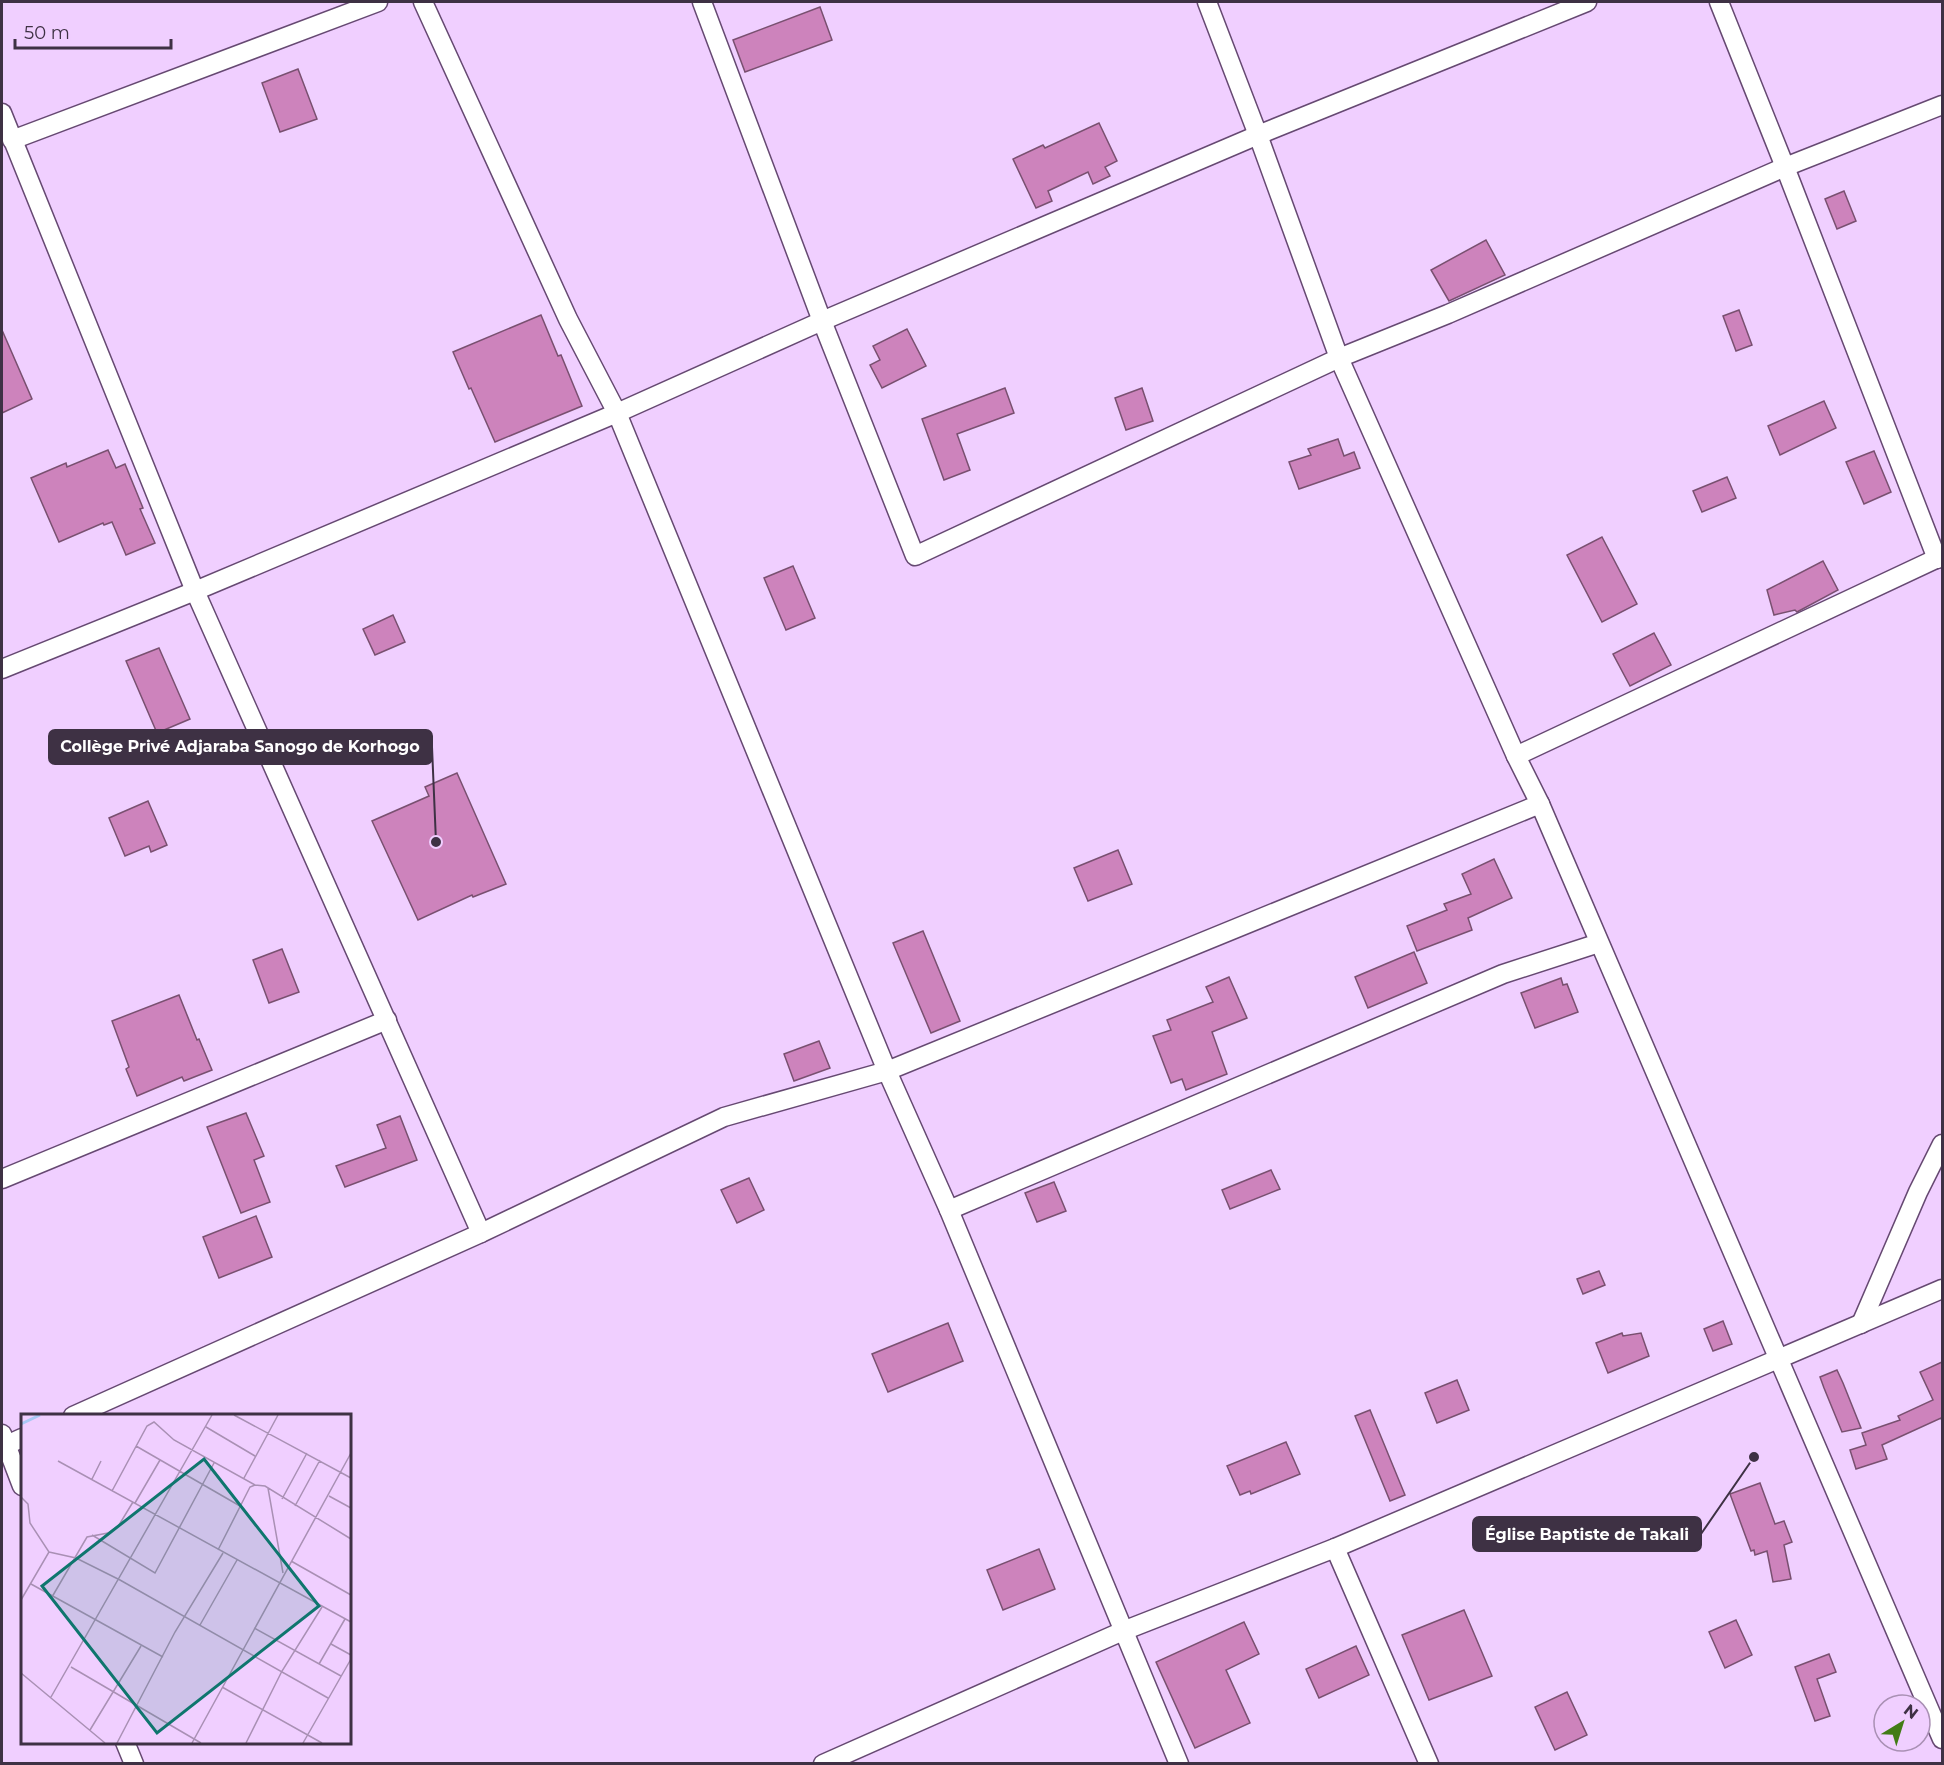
<svg xmlns="http://www.w3.org/2000/svg" width="1944" height="1765" viewBox="0 0 1944 1765" font-family="Montserrat,sans-serif">
  <style>
    .building { fill: #cd83bc; stroke: #795070; stroke-width: 1.5 }
    .lines { fill: none; stroke-linecap: round; stroke-linejoin: round }
    .street-casing { stroke: #664972; stroke-width: 21 }
    .street { stroke: #fff; stroke-width: 18 }
    .inset-river { fill: none; stroke: #a8c9f4; stroke-width: 3 }
    .inset-road { fill: none; stroke: #a990b4; stroke-width: 1.5 }
    .view { fill: #0f766e; fill-opacity: 0.15; stroke: #0f766e; stroke-width: 3 }
    .inset-edge { fill: none; stroke: #3e3144; stroke-width: 3 }
    .leader { fill: none; stroke: #3e3144; stroke-width: 2 }
    .callout-dot { fill: #3e3144; stroke: #f0cfff; stroke-width: 2 }
    .callout { fill: #3e3144; stroke: #3e3144; stroke-width: 2 }
    .callout-label { font-size: 16px; text-anchor: middle; font-weight: bold; fill: #fff }
  </style>
  <rect width="100%" height="100%" fill="#f0cfff"/>
  <g class="building">
    <polygon points="820,7 832,40 745,72 733,40"/>
    <polygon points="298,69 317,119 280,132 262,83"/>
    <polygon points="1099,123 1117,161 1105,167 1110,176 1093,184 1088,172 1048,191 1052,201 1036,208 1013,159 1043,145 1045,148"/>
    <polygon points="1844,191 1856,221 1837,229 1825,199"/>
    <polygon points="1486,240 1505,275 1449,301 1431,270"/>
    <polygon points="1739,310 1752,345 1736,351 1723,316"/>
    <polygon points="541,315 558,356 561,355 582,406 495,442 471,388 469,389 453,352"/>
    <polygon points="907,329 926,366 882,388 870,365 880,360 873,346"/>
    <polygon points="2,330 32,399 2,413"/>
    <polygon points="1005,388 1014,413 957,434 970,470 944,480 922,419"/>
    <polygon points="1142,388 1153,421 1126,430 1115,398"/>
    <polygon points="1824,401 1836,428 1780,455 1768,426"/>
    <polygon points="1338,439 1344,456 1354,452 1360,468 1299,489 1289,462 1311,455 1308,449"/>
    <polygon points="108,450 116,468 125,464 143,508 140,509 155,543 126,555 112,522 104,525 103,523 59,542 31,478 66,463 67,467"/>
    <polygon points="1874,451 1891,492 1864,504 1846,462"/>
    <polygon points="1727,477 1736,498 1702,512 1693,491"/>
    <polygon points="1602,537 1637,604 1602,622 1567,555"/>
    <polygon points="1823,561 1838,590 1797,612 1795,610 1774,615 1767,590"/>
    <polygon points="793,566 815,618 786,630 764,578"/>
    <polygon points="393,615 405,642 375,655 363,629"/>
    <polygon points="1654,633 1671,665 1630,686 1613,654"/>
    <polygon points="159,648 190,719 157,733 126,661"/>
    <polygon points="457,773 506,884 473,897 472,895 418,920 372,821 429,796 425,787"/>
    <polygon points="148,801 167,845 151,852 149,846 125,856 109,818"/>
    <polygon points="1118,850 1132,884 1088,901 1074,868"/>
    <polygon points="1494,859 1512,898 1468,918 1472,930 1417,951 1407,926 1447,910 1444,904 1471,894 1462,874"/>
    <polygon points="923,931 960,1021 931,1033 893,943"/>
    <polygon points="282,949 299,992 269,1003 253,960"/>
    <polygon points="1414,952 1427,983 1368,1008 1355,977"/>
    <polygon points="1229,977 1247,1018 1212,1032 1227,1074 1186,1090 1182,1079 1171,1083 1153,1036 1171,1030 1167,1020 1213,1002 1206,987"/>
    <polygon points="1561,978 1563,985 1567,984 1578,1012 1535,1028 1521,993"/>
    <polygon points="179,995 197,1040 199,1039 212,1070 184,1081 182,1077 137,1096 126,1069 129,1067 112,1021"/>
    <polygon points="819,1041 830,1068 794,1081 784,1054"/>
    <polygon points="246,1113 264,1156 254,1160 270,1202 241,1213 207,1127"/>
    <polygon points="400,1116 417,1160 345,1187 336,1166 386,1148 377,1125"/>
    <polygon points="1271,1170 1280,1189 1230,1209 1222,1190"/>
    <polygon points="749,1178 764,1210 737,1223 721,1190"/>
    <polygon points="1054,1182 1066,1211 1037,1222 1025,1193"/>
    <polygon points="256,1216 272,1257 219,1278 203,1237"/>
    <polygon points="1599,1271 1605,1285 1583,1294 1577,1279"/>
    <polygon points="1723,1321 1732,1344 1713,1351 1704,1329"/>
    <polygon points="948,1323 963,1361 888,1392 872,1354"/>
    <polygon points="1622,1333 1623,1336 1641,1333 1649,1356 1608,1373 1596,1343"/>
    <polygon points="1942,1362 1942,1421 1941,1418 1882,1445 1887,1459 1856,1469 1850,1450 1866,1445 1862,1433 1900,1420 1898,1416 1933,1400 1920,1372"/>
    <polygon points="1837,1370 1843,1383 1861,1428 1842,1432 1824,1388 1820,1377"/>
    <polygon points="1457,1380 1469,1410 1437,1423 1425,1393"/>
    <polygon points="1370,1410 1405,1495 1390,1501 1355,1416"/>
    <polygon points="1286,1442 1300,1474 1251,1494 1250,1491 1240,1495 1227,1466"/>
    <polygon points="1760,1483 1775,1524 1784,1521 1792,1542 1784,1545 1791,1579 1773,1582 1767,1551 1755,1555 1754,1550 1751,1551 1730,1494"/>
    <polygon points="1039,1549 1055,1589 1003,1610 987,1570"/>
    <polygon points="1464,1610 1492,1676 1429,1700 1402,1635"/>
    <polygon points="1736,1620 1752,1655 1725,1668 1709,1632"/>
    <polygon points="1244,1622 1259,1654 1226,1670 1250,1723 1195,1748 1156,1662"/>
    <polygon points="1356,1646 1369,1675 1319,1698 1306,1669"/>
    <polygon points="1829,1654 1836,1672 1817,1679 1830,1716 1815,1721 1795,1667"/>
    <polygon points="1567,1692 1587,1735 1555,1750 1535,1707"/>
  </g>
  <g class="lines">
    <defs>
      <g id="street">
        <polyline points="423,2 568,319 617,413 887,1071 949,1210 1179,1764"/>
        <polyline points="702,2 822,321 915,556 1339,358 1448,314 1785,167 1942,105"/>
        <polyline points="1207,2 1258,135 1339,358 1516,756 1540,804 1942,1739"/>
        <polyline points="1719,2 1785,167 1937,559"/>
        <polyline points="2,113 195,591 481,1233"/>
        <polyline points="12,140 378,2"/>
        <polyline points="2,669 195,591 617,413 822,321 1258,135 1587,2"/>
        <polyline points="1516,756 1942,556"/>
        <polyline points="2,1179 387,1020"/>
        <polyline points="949,1210 1503,974 1599,943"/>
        <polyline points="1861,1324 1918,1192 1942,1144"/>
        <polyline points="73,1416 481,1233 724,1117 887,1071 1540,804"/>
        <polyline points="2,1434 22,1486"/>
        <polyline points="2,1447 22,1438"/>
        <polyline points="1335,1548 1429,1764"/>
        <polyline points="125,1742 134,1764"/>
        <polyline points="823,1764 1123,1631 1335,1548 1942,1289"/>
      </g>
    </defs>
    <use href="#street" class="street-casing"/>
    <use href="#street" class="street"/>
  </g>
  <g transform="translate(21 1414)">
    <rect width="330" height="330" fill="#f0cfff"/>
    <path class="inset-river" d="M0,10l19,-9"/>
    <path class="inset-road" d="M213,1l117,63M185,13l49,29M115,32l104,60M37,47l293,161M223,64l34,-63M71,65l9,-18M247,74l15,85M91,77l35,-65 7,-4 20,18 81,45 10,1 86,53M308,82l22,12M0,83l7,7 2,19 19,29 -28,48M261,85l25,-46M114,89l25,-43M274,92l25,-46M71,121l63,38 59,-110M197,136l32,-63 5,-2M28,138l27,6 44,22 208,118M270,147l60,34M10,170l132,73M31,183l35,-60 21,-4 11,-8 14,-23M179,211l37,-65M233,214l87,48M310,230l20,11M298,250l26,-45M50,253l130,76M0,259l84,70M201,273l100,56M30,283l161,-282M69,316l51,-84M96,329l58,-111 48,-79M171,329l159,-290M225,329l36,-72 40,-64M282,329l48,-84"/>
    <path class="view" d="M183,45l115,147 -162,127 -115,-147z"/>
    <rect width="330" height="330" class="inset-edge"/>
  </g>
  <path class="leader" d="M436 842L432 747M1754 1457L1701 1534"/>
  <g class="callout-dot">
    <circle cx="436" cy="842" r="6"/>
    <circle cx="1754" cy="1457" r="6"/>
  </g>
  <g class="callout">
    <rect x="49" y="730" width="383" height="34" rx="6"/>
    <rect x="1473" y="1517" width="228" height="34" rx="6"/>
  </g>
  <g class="callout-label">
    <text x="240" y="752">Collège Privé Adjaraba Sanogo de Korhogo</text>
    <text x="1587" y="1540">Église Baptiste de Takali</text>
  </g>
  <rect width="1944" height="1765" fill="none" stroke="#3e3144" stroke-width="6"/>
  <g transform="translate(1902 1723) rotate(38)"><circle r="28" fill="#f0cfff" stroke="#a990b4" stroke-width="1.5"/>
  <path d="M0-4.5L10 22L0 15L-10 22Z" fill="#427c16"/>
  <text y="-9" font-size="16" font-weight="bold" text-anchor="middle" fill="#3e3144">N</text>
  </g>
  <path d="M15 39v9h156v-9" fill="none" stroke="#3e3144" stroke-width="3"/>
  <text x="24" y="39" font-size="18" fill="#3e3144" stroke="#f0cfff" stroke-width="4.5" paint-order="stroke">50 m</text>
</svg>
